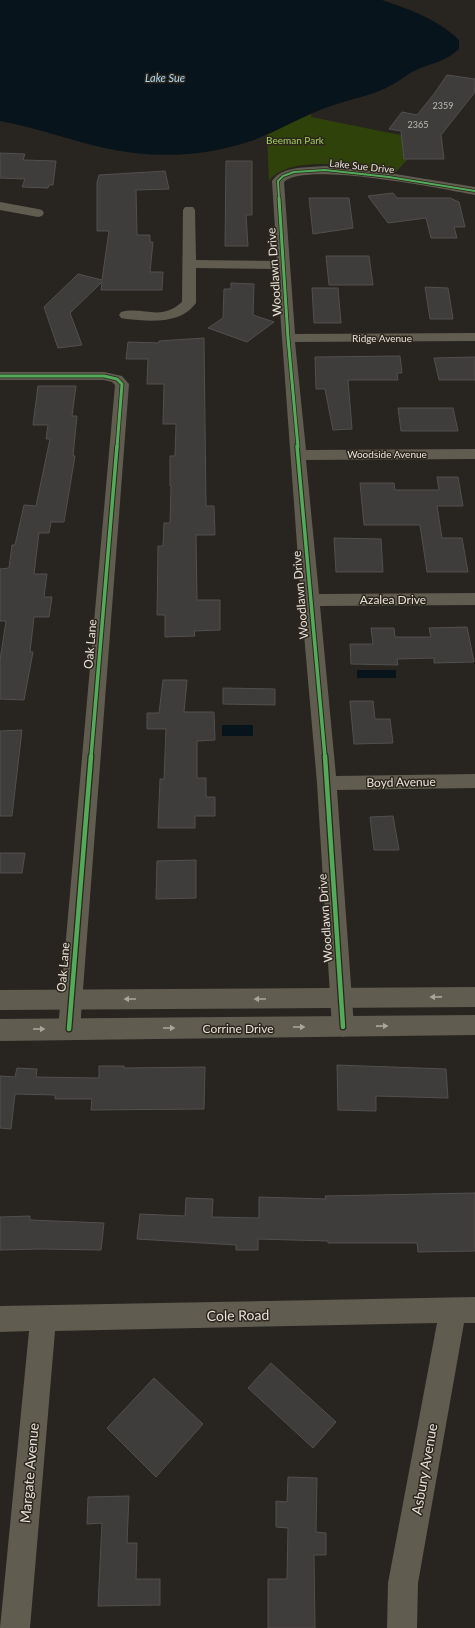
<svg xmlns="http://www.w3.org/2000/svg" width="475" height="1628" viewBox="0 0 475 1628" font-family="Lato,sans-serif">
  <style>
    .green { fill: #2f420a }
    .water { fill: #08141b }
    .building { fill: #3e3d3b; stroke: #524f4f }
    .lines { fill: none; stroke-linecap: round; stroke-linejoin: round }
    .minor { fill: #615c50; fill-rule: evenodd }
    .tertiary { fill: #615c50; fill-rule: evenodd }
    .cycleway-far3-casing { stroke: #2c261d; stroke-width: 3.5 }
    .cycleway-far2-casing { stroke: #2c261d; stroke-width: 4.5 }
    .cycleway-far1-casing { stroke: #2c261d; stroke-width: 5.5 }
    .cycleway-casing { stroke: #2c261d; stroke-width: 7 }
    .cycleway-far3 { stroke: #51ab58; stroke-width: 2 }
    .cycleway-far2 { stroke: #51ab58; stroke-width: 3 }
    .cycleway-far1 { stroke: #51ab58; stroke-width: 3.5 }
    .cycleway { stroke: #51ab58; stroke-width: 4.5 }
    .oneway { fill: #aba69d }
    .labels { text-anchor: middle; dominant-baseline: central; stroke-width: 3; stroke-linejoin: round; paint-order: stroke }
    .far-number-label { font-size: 9px; fill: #bdbab4 }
    .far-park-label { font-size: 10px; fill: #a3d35b; stroke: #2c261d }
    .far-street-label { font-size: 10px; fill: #e7e3dc; stroke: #2c261d }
    .far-water-label { font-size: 11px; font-style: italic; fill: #a9d7f4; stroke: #2c261d }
    .street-label { font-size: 12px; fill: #e7e3dc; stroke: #2c261d }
    .near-street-label { font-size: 14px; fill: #e7e3dc; stroke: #2c261d }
  </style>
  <rect width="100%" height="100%" fill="#282520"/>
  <path class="green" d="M265,92h51l-5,25 114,23 -29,32c-32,-4 -105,-20 -127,9z"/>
  <g class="water">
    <path d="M0,0h382c27,9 57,20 77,40v9c-13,13 -29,14 -45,22 -10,5 -18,13 -28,17 -16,8 -35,11 -52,17 -29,9 -55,26 -83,36 -50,17 -104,18 -155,5 -32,-8 -63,-19 -96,-25z"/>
    <rect x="357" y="670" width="39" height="8"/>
    <rect x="222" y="725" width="31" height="11"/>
  </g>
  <g class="building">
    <polygon points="447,75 475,79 475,92 441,135 444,159 404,159 401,131 389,129 402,112 417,115 434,94"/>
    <polygon points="0,153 25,154 23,160 56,161 53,185 49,185 48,188 22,187 25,179 0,178"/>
    <polygon points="226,161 252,161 252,215 246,215 248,246 225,246"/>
    <polygon points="165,171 169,189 136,190 137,235 150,235 150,242 153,242 150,272 163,272 162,290 101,290 102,282 70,313 82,345 58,348 44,307 78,274 102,280 109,231 97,231 97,183 99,175"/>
    <polygon points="393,193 397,198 450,198 459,202 465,227 454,227 457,238 431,238 426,218 388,223 368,196"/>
    <polygon points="309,198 349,198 353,228 313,234"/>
    <polygon points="326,256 369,256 373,285 329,285"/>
    <polygon points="231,283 254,284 253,315 274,322 247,342 208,328 223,318 224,289 231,289"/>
    <polygon points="425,287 448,288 453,319 430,319"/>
    <polygon points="312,288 338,288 341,323 314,323"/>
    <polygon points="204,338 206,506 214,506 215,535 196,535 197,600 220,600 220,630 194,631 195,636 165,637 165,615 157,615 158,546 163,546 164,523 170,523 171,486 170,486 170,456 175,456 176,424 163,424 164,384 147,384 148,359 126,359 128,342 159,343 159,341"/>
    <polygon points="400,356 402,373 397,373 398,380 348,380 352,429 333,430 325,389 316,389 315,357"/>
    <polygon points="475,357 475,380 439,380 434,358"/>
    <polygon points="38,386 76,386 72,416 77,416 73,456 75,456 64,522 51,522 49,533 39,533 34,574 47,574 44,597 52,597 49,617 34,617 30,652 33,652 24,700 0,699 0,660 6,621 0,621 0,569 9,568 12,545 15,545 24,505 36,506 50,439 46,439 48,425 33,425"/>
    <polygon points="398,408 453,408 458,431 401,431"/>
    <polygon points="437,477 458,477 463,506 437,506 442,538 462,538 468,572 427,572 420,525 364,525 360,483 394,483 395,490 439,490"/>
    <polygon points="334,538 381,539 383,572 336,572"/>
    <polygon points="467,627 474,662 434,663 434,658 397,659 398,665 351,664 350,644 373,644 371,628 394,628 395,637 431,637 429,628"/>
    <polygon points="163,680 187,680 184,712 214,712 215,740 197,741 197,778 206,778 206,797 215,797 215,816 195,816 195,828 158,828 160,779 164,779 166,729 147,729 147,713 159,713"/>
    <polygon points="223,688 275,689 275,705 223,704"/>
    <polygon points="350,701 373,701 375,719 390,719 393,743 354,744"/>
    <polygon points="22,730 12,816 0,816 0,731"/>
    <polygon points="393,816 399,850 374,850 370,817"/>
    <polygon points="0,853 25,853 22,873 0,873"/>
    <polygon points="196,860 196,898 156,899 157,861"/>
    <polygon points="337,1065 446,1069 448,1098 376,1096 376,1111 338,1110"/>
    <polygon points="99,1066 124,1066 124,1068 205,1067 204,1109 91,1110 92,1099 55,1099 55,1095 15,1094 11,1129 0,1128 0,1076 15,1077 17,1068 37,1069 36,1077 99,1078"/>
    <polygon points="475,1193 475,1251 418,1252 417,1243 328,1243 328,1241 258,1239 258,1250 236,1250 236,1245 137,1239 140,1214 185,1216 186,1198 213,1199 212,1217 259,1218 259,1197 326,1199 325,1196"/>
    <polygon points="30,1216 30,1220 104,1223 101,1250 40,1249 0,1250 0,1217"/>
    <polygon points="271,1363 336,1422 313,1448 248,1388"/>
    <polygon points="154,1378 203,1424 156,1477 107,1428"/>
    <polygon points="288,1477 317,1478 316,1532 326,1533 326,1555 314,1555 315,1628 268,1628 268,1579 287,1579 288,1528 276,1527 276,1501 287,1502"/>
    <polygon points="129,1496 127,1543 137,1543 136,1579 160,1579 160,1605 98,1606 102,1523 87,1524 88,1497"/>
  </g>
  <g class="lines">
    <g class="minor">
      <path d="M325,166l64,7 86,14v8c-32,-6 -170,-34 -191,-13l11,152 180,-1v8l-180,1 11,108 169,-1v10l-169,1 13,134 156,-1v12l-155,1 16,170 139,-2v14l-138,2 17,237 -3,7 -8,3 -8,-3 -3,-7 -15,-244 -16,-183 -24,-331 -81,-1v35c-16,22 -47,18 -70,16l-5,-1 -2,-3 2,-3c23,-6 39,10 61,-10l1,-92 2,-3h8l2,3 1,50 81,1 -5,-80c11,-16 36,-13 53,-15z"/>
      <polygon points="0,202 38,209 42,210 44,213 42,216 38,217 0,210"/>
      <polygon points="0,372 104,372 122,376 129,384 80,1029 77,1036 69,1039 61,1036 58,1029 115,385 112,382 104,380 0,380"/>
      <polygon points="475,1297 475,1323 464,1323 418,1583 417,1628 387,1628 388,1583 437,1323 55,1331 30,1628 0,1628 29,1331 0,1332 0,1306"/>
    </g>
    <g class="tertiary">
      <polygon points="475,987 475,1007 0,1010 0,990"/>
      <polygon points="475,1015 475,1035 0,1041 0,1019"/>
    </g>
    <defs>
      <polyline id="cycleway-far3" points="279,199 278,181 283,176 294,172 325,170 389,177 475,191"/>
      <g id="cycleway-far2">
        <polyline points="279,198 288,338 298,447"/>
        <polyline points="0,376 104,376 117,379 122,384 117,447"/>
      </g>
      <g id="cycleway-far1">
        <polyline points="297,446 325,757"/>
        <polyline points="91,757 117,446"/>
      </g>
      <g id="cycleway">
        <polyline points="325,756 343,1027"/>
        <polyline points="69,1029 91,756"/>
      </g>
    </defs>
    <use href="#cycleway-far3" class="cycleway-far3-casing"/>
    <use href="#cycleway-far2" class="cycleway-far2-casing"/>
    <use href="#cycleway-far1" class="cycleway-far1-casing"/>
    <use href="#cycleway" class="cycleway-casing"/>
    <use href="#cycleway-far3" class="cycleway-far3"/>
    <use href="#cycleway-far2" class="cycleway-far2"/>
    <use href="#cycleway-far1" class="cycleway-far1"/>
    <use href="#cycleway" class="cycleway"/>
  </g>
  <defs><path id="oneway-solid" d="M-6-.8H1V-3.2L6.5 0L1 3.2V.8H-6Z"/></defs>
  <g class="oneway">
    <use href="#oneway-solid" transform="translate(436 997) rotate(179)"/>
    <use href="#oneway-solid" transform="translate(130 999) rotate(180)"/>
    <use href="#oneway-solid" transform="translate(260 999) rotate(180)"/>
    <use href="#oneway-solid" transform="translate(382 1026) rotate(-1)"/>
    <use href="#oneway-solid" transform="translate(299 1027)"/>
    <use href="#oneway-solid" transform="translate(169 1028)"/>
    <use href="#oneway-solid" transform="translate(39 1029)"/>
  </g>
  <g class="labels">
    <g class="far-number-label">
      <text x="443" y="105">2359</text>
      <text x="418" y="124">2365</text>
    </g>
    <g class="far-park-label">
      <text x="295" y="140">Beeman Park</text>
    </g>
    <g class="far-street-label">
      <text transform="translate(362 166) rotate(6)">Lake Sue Drive</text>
      <text x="382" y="338">Ridge Avenue</text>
      <text x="387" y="454">Woodside Avenue</text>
    </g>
    <g class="far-water-label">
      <text x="165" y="77">Lake Sue</text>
    </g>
    <g class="street-label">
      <text transform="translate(274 272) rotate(-94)">Woodlawn Drive</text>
      <text transform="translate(300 595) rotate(-95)">Woodlawn Drive</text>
      <text x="393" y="599">Azalea Drive</text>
      <text transform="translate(90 644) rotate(-85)">Oak Lane</text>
      <text transform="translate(401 782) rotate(-1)">Boyd Avenue</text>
      <text transform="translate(325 918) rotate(-94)">Woodlawn Drive</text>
      <text transform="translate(63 967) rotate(-85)">Oak Lane</text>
      <text x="238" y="1028">Corrine Drive</text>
    </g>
    <g class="near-street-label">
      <text transform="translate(238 1315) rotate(-1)">Cole Road</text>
      <text transform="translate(424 1469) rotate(-80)">Asbury Avenue</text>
      <text transform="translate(29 1473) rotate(-85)">Margate Avenue</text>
    </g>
  </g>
</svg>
